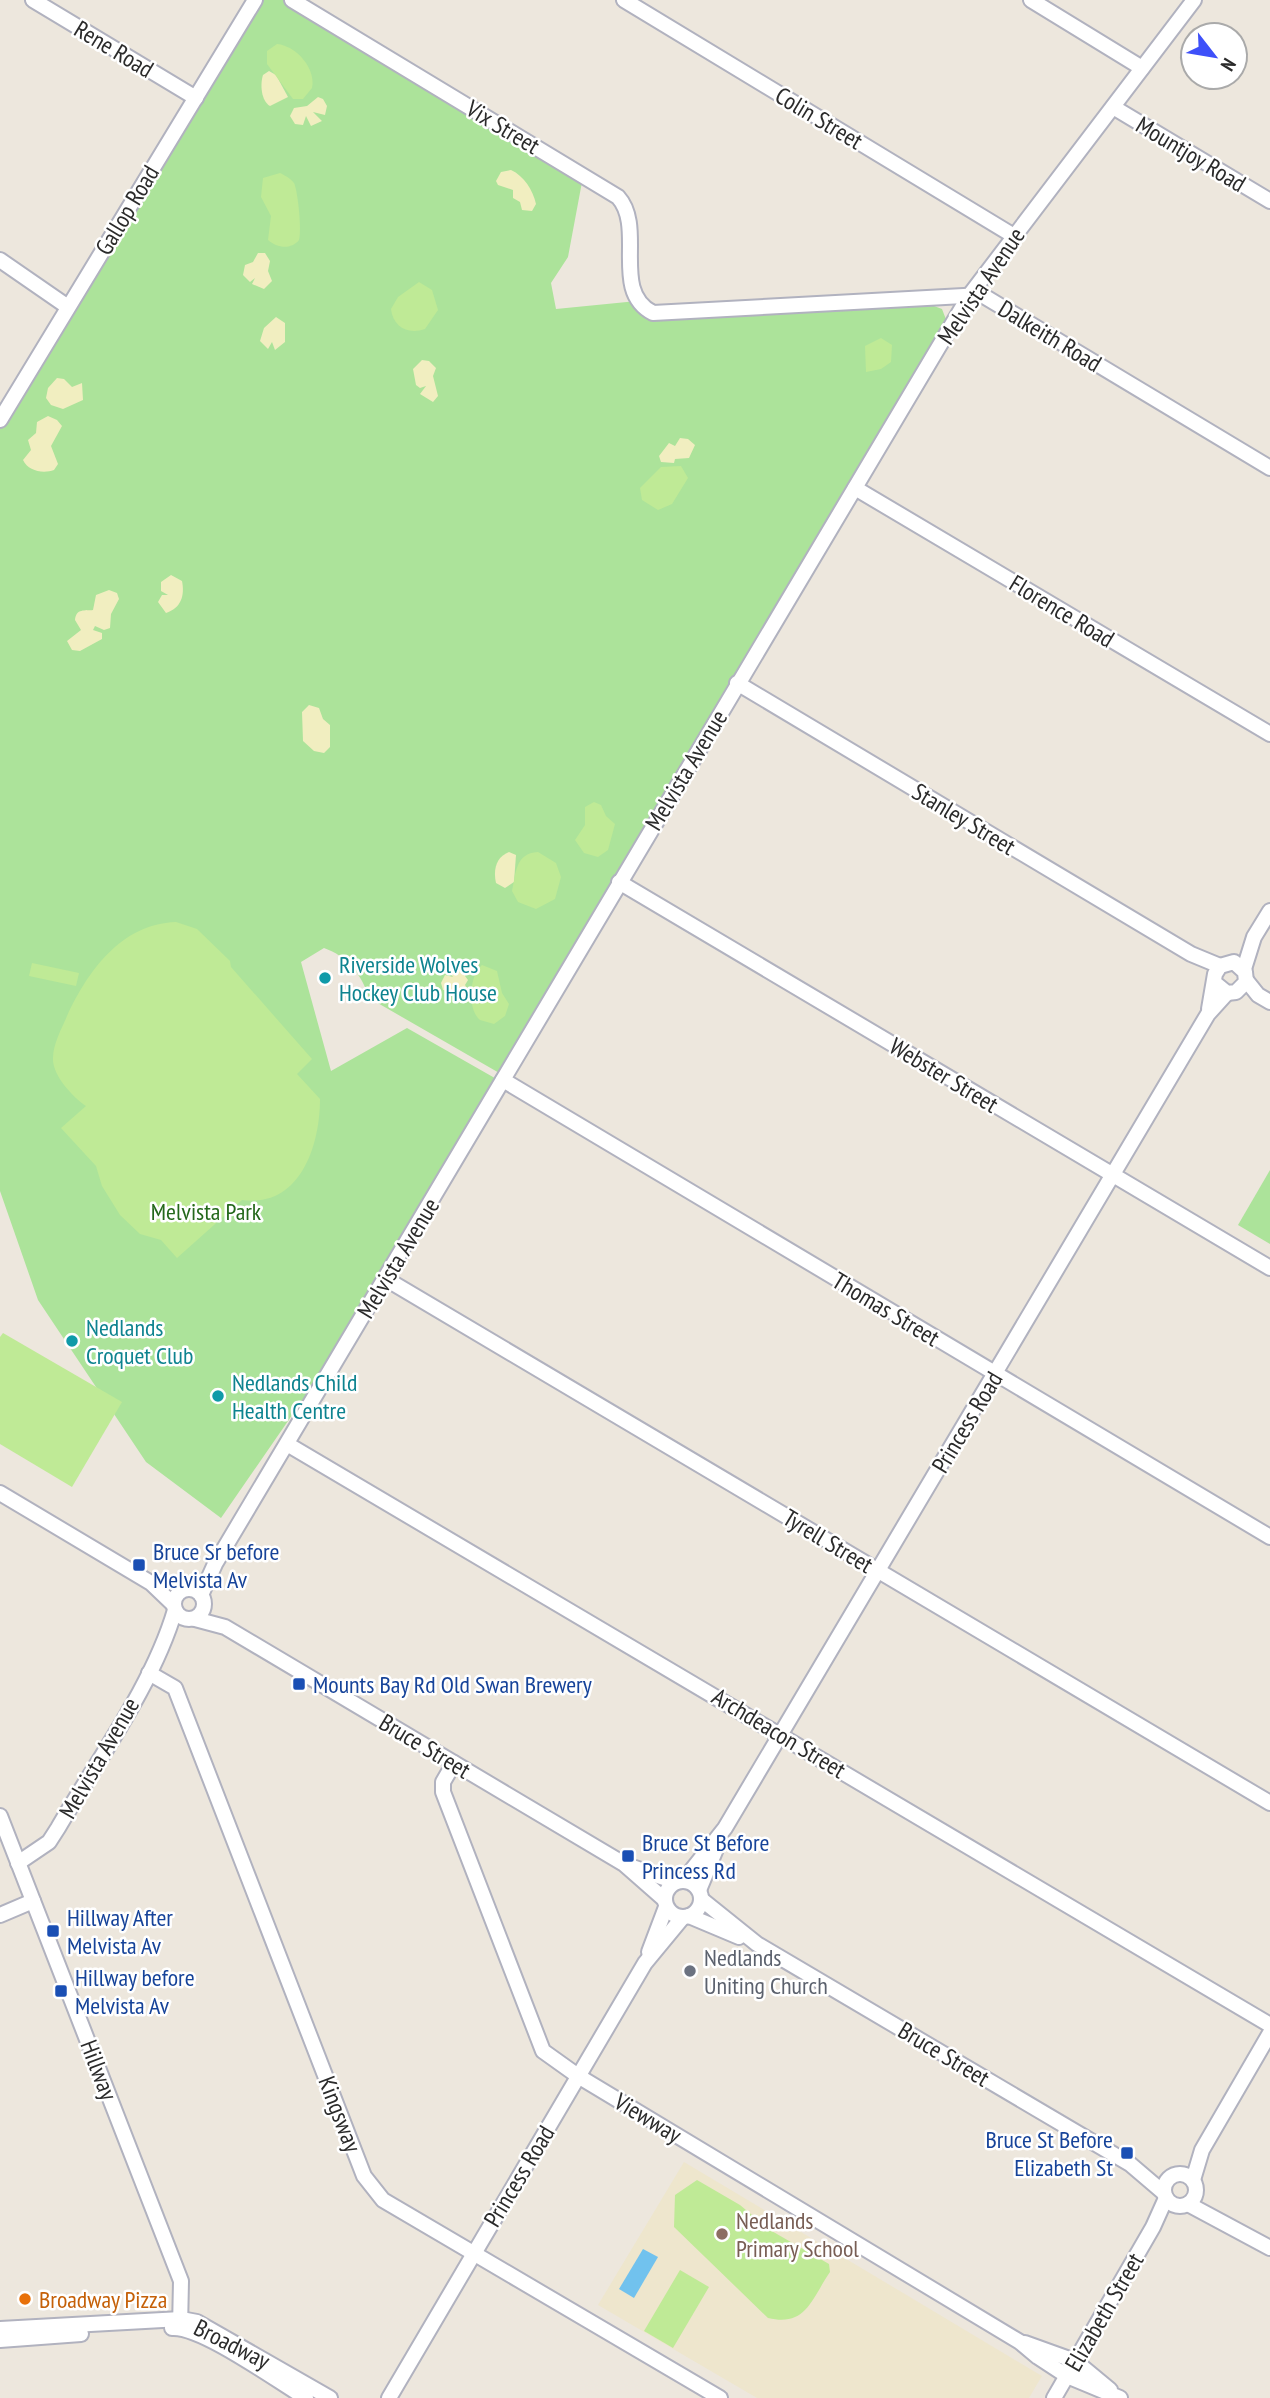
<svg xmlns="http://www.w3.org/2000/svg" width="1270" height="2398" viewBox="0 0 1270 2398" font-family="'PT Sans Narrow',sans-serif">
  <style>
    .education { fill: #eee6cd }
    .green { fill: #ace39a }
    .sand { fill: #f1eec0 }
    .pitch { fill: #bfea96 }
    .water { fill: #71c2ee }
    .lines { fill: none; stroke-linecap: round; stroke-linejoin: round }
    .minor-casing { stroke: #b1b2bf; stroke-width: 18 }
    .minor { stroke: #fff; stroke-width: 14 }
    .culture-dot { fill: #0f9aa8; stroke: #fff; stroke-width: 2.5 }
    .transit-dot { fill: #1a4fb4; stroke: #fff; stroke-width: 2.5 }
    .worship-dot { fill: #6b7280; stroke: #fff; stroke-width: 2.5 }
    .education-dot { fill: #8d6e63; stroke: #fff; stroke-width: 2.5 }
    .food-dot { fill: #e8710a; stroke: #fff; stroke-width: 2.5 }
    .labels { text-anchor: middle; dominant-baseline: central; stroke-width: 5; stroke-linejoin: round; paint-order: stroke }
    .street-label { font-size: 24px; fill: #2b2b2b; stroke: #fff }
    .culture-label { font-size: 24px; fill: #0d838f; stroke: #fff; text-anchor: start }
    .park-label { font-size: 24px; fill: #24681b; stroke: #fff }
    .transit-label { font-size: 24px; fill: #164399; stroke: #fff; text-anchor: start }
    .worship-label { font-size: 24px; fill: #5b616d; stroke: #fff; text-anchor: start }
    .education-label { font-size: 24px; fill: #785e54; stroke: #fff; text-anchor: start }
    .food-label { font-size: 24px; fill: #c56008; stroke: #fff; text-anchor: start }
  </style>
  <rect width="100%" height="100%" fill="#ede7dd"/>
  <polygon class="education" points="684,2162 1042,2376 1029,2398 757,2398 598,2305"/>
  <g class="green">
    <path d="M258,0h28l296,182 -14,75 -17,26 5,26 81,-8 28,17 269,-12 8,3 5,13 -446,752 -132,-76c-7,-23 -22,-42 -45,-50l-23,14 30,109 76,-43 93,53 -114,198 -165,239 -75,-56 -108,-162 -38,-109v-764z"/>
    <polygon points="1270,1170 1270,1244 1238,1225"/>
  </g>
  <g class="sand">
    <path d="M269,71l7,4 12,22 -18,9c-9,-5 -10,-22 -7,-31z"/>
    <polygon points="318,97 323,99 327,106 325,115 313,112 322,121 311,126 306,116 303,125 295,124 290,116 294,108 307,106"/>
    <path d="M511,170c13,6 22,20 25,34l-4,7 -10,-1 -2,-8 -7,-4v-8l-15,-5 -2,-4 5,-9z"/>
    <polygon points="258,253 265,253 270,261 268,271 272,281 264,289 252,284 255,278 250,282 243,275 245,265 253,262"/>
    <polygon points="276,317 285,323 285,342 275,350 272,342 268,349 260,341 264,328"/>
    <polygon points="422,360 429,361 436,368 433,376 438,396 433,402 420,394 426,386 420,388 416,385 413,369"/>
    <polygon points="57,378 64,379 72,387 82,383 83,400 63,409 51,405 46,398 48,388"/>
    <path d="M48,416l9,4 5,6 -11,20 7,18 -4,6c-11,4 -26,1 -31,-10l8,-10 -3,-10 8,-7 1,-11z"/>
    <polygon points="680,438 688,439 695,445 689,458 675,459 674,463 661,462 659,456 669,443 675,446"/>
    <path d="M171,575l11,6c3,15 -1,27 -16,32l-8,-11 4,-7h6l-7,-4v-9z"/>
    <path d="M109,590l8,3 2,6 -8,15 -1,14 -6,2 -9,-4 -2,4 9,3v6l-22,12 -8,-1 -5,-9 14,-11 -6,-10c1,-12 10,-9 18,-10l3,-15z"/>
    <polygon points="309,705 319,708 323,719 330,725 330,747 324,753 314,751 303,741 302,712"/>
    <path d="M509,852l7,3 -2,27 -9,6 -9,-5c-3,-13 0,-26 13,-31z"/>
    <polygon points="459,962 467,965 465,976 468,980 465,985 467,988 465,995 456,1000 451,991 443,990 441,983 445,975 453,977 448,970"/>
  </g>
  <g class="pitch">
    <path d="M277,44c20,2 39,25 35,44l-9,11h-10l-26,-35v-13z"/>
    <path d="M280,173c6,3 10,5 14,10 4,8 8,49 5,57 -8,10 -22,8 -31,0l3,-24 -10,-19 2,-19z"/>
    <path d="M419,282l13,8 6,20 -13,19c-17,6 -32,-2 -34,-20l7,-12z"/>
    <polygon points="881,338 892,345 891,362 881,369 866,372 865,346"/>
    <polygon points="681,466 688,478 672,504 658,510 642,500 640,488 661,467"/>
    <polygon points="594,802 601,805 606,816 615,824 608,850 598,857 584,853 575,840 585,825 585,807"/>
    <path d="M538,852l18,11 5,14 -6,22 -19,10 -18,-7 -6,-11c4,-17 3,-38 26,-39z"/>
    <path d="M176,922l21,7 33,32 1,6 81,92 -15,15 23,25c0,47 -20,109 -78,101l-65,58 -16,-18 -21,-6 -20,-19 -18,-29 -6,-20 -35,-38 25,-22c-13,-9 -34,-31 -33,-48 0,-14 9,-30 14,-42 21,-45 54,-92 109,-94z"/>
    <polygon points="32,963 79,973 76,986 29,976"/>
    <path d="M482,965l15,6 5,22 7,11 -4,12 -11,8 -14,-4c-13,-11 -11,-44 2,-55z"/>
    <polygon points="3,1333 122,1402 72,1487 0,1444 0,1337"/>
    <path d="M697,2180l43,25 30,25 59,34 1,8c-19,28 -24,55 -62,46l-94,-91 1,-32z"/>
    <polygon points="680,2270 709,2287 673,2348 644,2331"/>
  </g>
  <polygon class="water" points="643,2249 658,2257 634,2298 619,2289"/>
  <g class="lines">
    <defs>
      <g id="minor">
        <polyline points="33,0 196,98"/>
        <path d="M292,0l326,197c28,31 -8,94 35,116l329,-18 288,173"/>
        <polyline points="624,0 1014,236"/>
        <polyline points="1031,0 1142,68"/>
        <polyline points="1113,107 1270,201"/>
        <polyline points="0,260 68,307"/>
        <polyline points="0,420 255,0"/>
        <polyline points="855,488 1270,734"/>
        <polyline points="737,683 1191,954 1220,966"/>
        <polyline points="619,882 1270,1268"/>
        <polyline points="1244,969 1254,937 1270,911"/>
        <polyline points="1246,980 1258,995 1270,1002"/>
        <polyline points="1209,1009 1215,974 1220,966 1234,962 1245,972 1246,982 1236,992 1227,993 1216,984"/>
        <polyline points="503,1080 1270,1537"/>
        <polyline points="386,1279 1270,1803"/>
        <polyline points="287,1444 1270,2025"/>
        <polyline points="0,1493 151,1583 174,1605"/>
        <circle cx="189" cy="1604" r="15"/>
        <polyline points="201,1595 215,1564 969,296 1194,0"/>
        <polyline points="195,1619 225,1627 624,1864 665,1900"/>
        <polyline points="149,1673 175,1688 364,2176 383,2200 720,2398"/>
        <polyline points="454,1763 443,1782 443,1792 543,2051 578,2076 1020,2342 1038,2357 1067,2376 1120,2398"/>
        <polyline points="0,1816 181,2281 180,2328"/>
        <path d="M18,1863l31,-21 9,-14c40,-69 95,-143 117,-218"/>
        <polyline points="632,1867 676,1882"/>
        <circle cx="683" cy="1899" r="18"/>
        <polyline points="683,1881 725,1828 1208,1014 1227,993"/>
        <polyline points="699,1890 716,1849"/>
        <polyline points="701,1899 757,1944 1130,2164 1164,2193"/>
        <polyline points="0,1915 33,1901"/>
        <polyline points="689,1916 739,1937"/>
        <polyline points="649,1952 666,1907"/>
        <circle cx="1180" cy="2190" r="16"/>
        <polyline points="1193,2180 1202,2150 1270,2033"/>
        <polyline points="1188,2204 1270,2248"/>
        <path d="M172,2328c30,-2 105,53 134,70"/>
        <polyline points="0,2329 181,2319 197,2322 330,2398"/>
        <polyline points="0,2340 81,2334"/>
        <polyline points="1025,2343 1075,2361 1110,2390"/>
        <polyline points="389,2398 645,1963 683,1917"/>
        <polyline points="1054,2398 1153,2227 1166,2198"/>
      </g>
    </defs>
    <use href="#minor" class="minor-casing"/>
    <use href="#minor" class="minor"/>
  </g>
  <g class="culture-dot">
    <circle cx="325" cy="978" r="7"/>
    <circle cx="72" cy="1341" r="7"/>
    <circle cx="218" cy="1396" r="7"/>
  </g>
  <g class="transit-dot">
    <rect x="132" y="1558" width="14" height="14" rx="3.5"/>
    <rect x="292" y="1677" width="14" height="14" rx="3.5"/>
    <rect x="621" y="1849" width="14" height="14" rx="3.5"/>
    <rect x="46" y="1924" width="14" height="14" rx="3.5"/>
    <rect x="54" y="1984" width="14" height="14" rx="3.5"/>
    <rect x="1120" y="2146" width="14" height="14" rx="3.5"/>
  </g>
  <circle class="worship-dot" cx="690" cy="1971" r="7"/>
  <circle class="education-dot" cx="722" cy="2234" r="7"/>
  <circle class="food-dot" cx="25" cy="2299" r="7"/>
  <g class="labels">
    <g class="street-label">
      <text transform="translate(114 49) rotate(31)">Rene Road</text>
      <text transform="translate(819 118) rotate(31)">Colin Street</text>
      <text transform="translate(503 127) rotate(31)">Vix Street</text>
      <text transform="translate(1191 154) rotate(31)">Mountjoy Road</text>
      <text transform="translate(127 210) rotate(-59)">Gallop Road</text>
      <text transform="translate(981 286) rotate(-56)">Melvista Avenue</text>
      <text transform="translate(1050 336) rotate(31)">Dalkeith Road</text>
      <text transform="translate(1062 611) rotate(31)">Florence Road</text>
      <text transform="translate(686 770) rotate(-59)">Melvista Avenue</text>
      <text transform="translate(964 819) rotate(31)">Stanley Street</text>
      <text transform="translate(944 1075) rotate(31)">Webster Street</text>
      <text transform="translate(398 1258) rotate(-59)">Melvista Avenue</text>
      <text transform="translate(886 1309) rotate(31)">Thomas Street</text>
      <text transform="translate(967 1422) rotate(-59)">Princess Road</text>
      <text transform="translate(828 1541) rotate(31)">Tyrell Street</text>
      <text transform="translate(779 1733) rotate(31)">Archdeacon Street</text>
      <text transform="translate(425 1746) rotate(31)">Bruce Street</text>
      <text transform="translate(99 1758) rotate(-60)">Melvista Avenue</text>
      <text transform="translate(944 2054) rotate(31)">Bruce Street</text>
      <text transform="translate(99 2070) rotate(69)">Hillway</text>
      <text transform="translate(340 2114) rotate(69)">Kingsway</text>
      <text transform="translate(648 2118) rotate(31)">Viewway</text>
      <text transform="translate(519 2176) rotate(-59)">Princess Road</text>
      <text transform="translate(1104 2312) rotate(-60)">Elizabeth Street</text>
      <text transform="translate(232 2344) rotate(27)">Broadway</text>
    </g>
    <g class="culture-label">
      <text x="339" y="964">Riverside Wolves<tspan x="339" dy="28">Hockey Club House</tspan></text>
      <text x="86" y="1327">Nedlands<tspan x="86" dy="28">Croquet Club</tspan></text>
      <text x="232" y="1382">Nedlands Child<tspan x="232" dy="28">Health Centre</tspan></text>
    </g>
    <g class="park-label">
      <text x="206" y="1211">Melvista Park</text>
    </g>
    <g class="transit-label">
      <text x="153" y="1551">Bruce Sr before<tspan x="153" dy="28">Melvista Av</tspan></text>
      <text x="313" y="1684">Mounts Bay Rd Old Swan Brewery</text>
      <text x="642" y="1842">Bruce St Before<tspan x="642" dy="28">Princess Rd</tspan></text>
      <text x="67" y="1917">Hillway After<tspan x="67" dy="28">Melvista Av</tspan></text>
      <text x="75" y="1977">Hillway before<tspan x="75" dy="28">Melvista Av</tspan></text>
      <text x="1113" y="2139" text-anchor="end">Bruce St Before<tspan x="1113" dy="28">Elizabeth St</tspan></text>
    </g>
    <g class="worship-label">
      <text x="704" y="1957">Nedlands<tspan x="704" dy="28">Uniting Church</tspan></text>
    </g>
    <g class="education-label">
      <text x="736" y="2220">Nedlands<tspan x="736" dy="28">Primary School</tspan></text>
    </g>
    <g class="food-label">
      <text x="39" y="2299">Broadway Pizza</text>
    </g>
  </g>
  <g transform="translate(1214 56) rotate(121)"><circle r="33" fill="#ffffff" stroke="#aaaaaa" stroke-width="2"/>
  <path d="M0-5L12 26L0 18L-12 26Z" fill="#3e50f9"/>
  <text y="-10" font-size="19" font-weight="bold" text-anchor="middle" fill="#2b2b2b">N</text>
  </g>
</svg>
